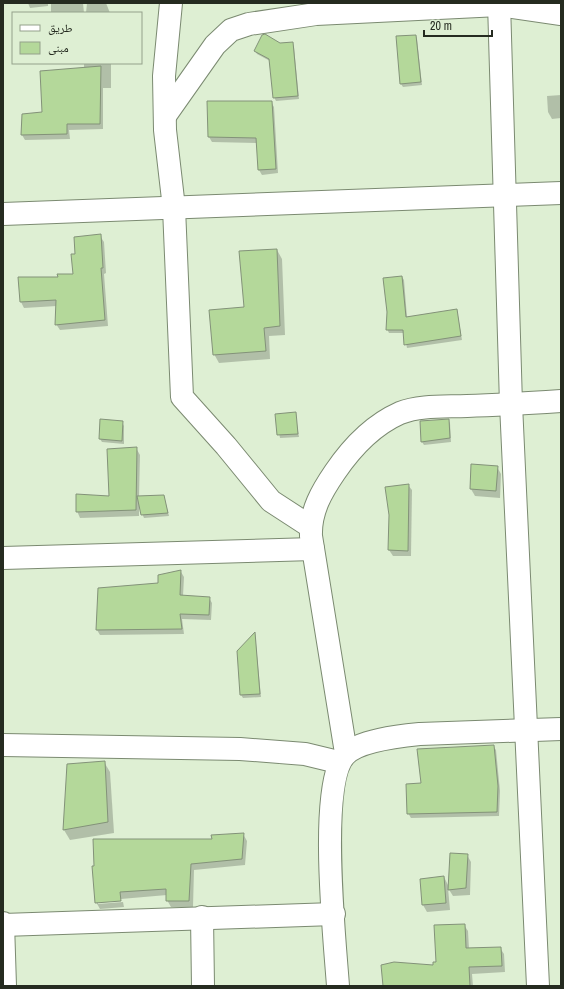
<svg xmlns="http://www.w3.org/2000/svg" width="564" height="989" viewBox="0 0 564 989" font-family="'Archivo Narrow','Noto Naskh Arabic',sans-serif">
  <style>
    .shadow { fill: #0003 }
    .building { fill: #b4d89a; stroke: #839279 }
    .lines { fill: none; stroke-linecap: round; stroke-linejoin: round }
    .minor-casing { stroke: #7b8a71; stroke-width: 24 }
    .minor { stroke: #fff; stroke-width: 22 }
  </style>
  <rect width="100%" height="100%" fill="#deefd3"/>
  <g class="shadow">
    <polygon points="28,3 48,3 48,6 30,8"/>
    <polygon points="51,3 83,3 84,13 51,13"/>
    <polygon points="87,3 106,3 110,13 86,13"/>
    <polygon points="416,36 417,39 422,85 403,87 401,84"/>
    <polygon points="292,43 294,47 299,99 276,101 274,97 270,61 257,54 255,51 280,44"/>
    <polygon points="84,63 111,63 111,88 103,88 103,129 69,130 70,139 25,140 22,135 84,68"/>
    <polygon points="561,95 561,118 552,119 548,112 547,96"/>
    <polygon points="271,102 274,107 278,173 262,175 259,170 257,143 212,142 209,137"/>
    <polygon points="100,236 104,242 106,273 104,274 108,326 60,330 56,324 57,306 24,308 21,302 59,278 74,275"/>
    <polygon points="277,250 282,259 285,335 269,336 270,359 219,363 214,354 245,308"/>
    <polygon points="402,277 404,280 407,317 457,310 462,340 407,348 404,333 389,333 387,329"/>
    <polygon points="295,413 299,437 280,438 276,415"/>
    <polygon points="448,420 450,423 451,442 424,445 422,442"/>
    <polygon points="101,421 122,422 124,426 124,444 102,442 100,439"/>
    <polygon points="136,448 140,455 139,497 164,496 169,516 144,518 139,506 139,516 80,518 77,511 110,497"/>
    <polygon points="472,465 497,467 501,474 500,498 475,496 471,489"/>
    <polygon points="408,485 412,490 411,556 393,556 389,550 390,515"/>
    <polygon points="181,572 184,577 183,596 209,598 212,603 211,620 182,619 184,634 100,635 97,630 159,584 159,576"/>
    <polygon points="255,634 261,697 243,698 241,695 238,651"/>
    <polygon points="493,746 496,750 500,791 499,816 411,818 408,813 422,784"/>
    <polygon points="104,762 110,772 114,833 70,840 64,830"/>
    <polygon points="243,834 247,841 245,865 194,870 193,907 171,907 167,900 167,895 98,901 98,904 123,902 124,907 100,909 96,902 94,840 213,840 212,836"/>
    <polygon points="467,855 471,862 470,895 453,896 448,888 450,910 427,912 423,905 444,877 449,887"/>
    <polygon points="464,925 468,931 469,949 500,948 504,954 505,972 472,974 473,986 384,986 435,966"/>
  </g>
  <g class="building">
    <polygon points="265,34 280,43 293,42 298,96 273,98 269,59 254,51 262,35"/>
    <polygon points="416,35 421,82 400,84 396,36"/>
    <polygon points="101,66 100,124 67,124 67,134 21,135 22,114 42,112 40,71"/>
    <polygon points="207,101 272,101 276,169 258,170 256,138 208,137"/>
    <polygon points="101,234 103,268 101,268 105,320 55,325 56,300 20,302 18,277 58,277 57,274 73,274 71,254 75,254 74,237"/>
    <polygon points="277,249 280,326 264,328 266,351 213,355 209,310 244,307 239,251"/>
    <polygon points="402,276 406,317 457,309 461,336 404,345 403,330 386,330 387,312 383,278"/>
    <polygon points="296,412 298,434 277,435 275,414"/>
    <polygon points="100,419 123,421 122,441 99,439"/>
    <polygon points="449,419 450,438 421,442 420,421"/>
    <polygon points="137,447 136,510 76,512 76,494 109,496 107,449"/>
    <polygon points="471,464 498,466 496,491 470,489"/>
    <polygon points="409,484 408,551 388,550 389,515 385,487"/>
    <polygon points="164,495 168,513 141,515 137,496"/>
    <polygon points="181,570 180,595 210,597 209,615 180,614 182,629 96,630 98,588 158,583 158,575"/>
    <polygon points="255,632 260,694 240,695 237,651"/>
    <polygon points="494,745 498,786 497,812 407,814 406,784 421,783 417,749"/>
    <polygon points="105,761 108,822 63,830 67,764"/>
    <polygon points="244,833 242,859 191,864 189,901 166,901 166,889 120,892 121,901 95,903 92,866 94,866 93,839 212,839 211,835"/>
    <polygon points="450,853 468,854 466,888 448,890"/>
    <polygon points="444,876 446,903 422,905 420,879"/>
    <polygon points="465,924 466,948 501,947 502,966 469,967 470,986 383,986 381,965 394,962 433,965 433,962 436,962 434,925"/>
  </g>
  <g class="lines">
    <defs>
      <g id="minor">
        <polyline points="171,3 164,76 165,130 174,208 182,397 226,446 271,501 311,527"/>
        <polyline points="499,3 511,404 538,986"/>
        <polyline points="165,116 215,45 231,30 249,24 316,14 499,5 561,14"/>
        <polyline points="3,214 561,193"/>
        <polyline points="3,558 313,549"/>
        <polyline points="3,745 240,749 305,754 338,762"/>
        <path d="M346,753l-35,-217c-1,-25 11,-45 24,-64 17,-25 38,-47 65,-59 20,-8 45,-6 67,-7 31,-1 63,-3 94,-5"/>
        <polyline points="202,917 203,986"/>
        <polyline points="3,923 5,986"/>
        <polyline points="3,925 334,914"/>
        <path d="M338,986c-3,-43 -20,-203 7,-231 14,-15 55,-19 75,-21l141,-5"/>
      </g>
    </defs>
    <use href="#minor" class="minor-casing"/>
    <use href="#minor" class="minor"/>
  </g>
  <rect width="564" height="989" fill="none" stroke="#252b20" stroke-width="8"/>
  <rect x="12" y="12" width="130" height="52" fill="#deefd3" stroke="#94a18b"/>
  <rect x="20" y="25" width="20" height="6" fill="#ffffff" stroke="#94a18b"/>
  <text x="48" y="32" font-size="12" fill="#252b20">طريق</text>
  <rect x="20" y="42" width="20" height="12" fill="#b4d89a" stroke="#94a18b"/>
  <text x="48" y="52" font-size="12" fill="#252b20">مبنى</text>
  <path d="M424 30v6h68v-6" fill="none" stroke="#252b20" stroke-width="2"/>
  <text x="430" y="30" font-size="12" fill="#252b20" stroke="#deefd3" stroke-width="3" paint-order="stroke">20 m</text>
</svg>
